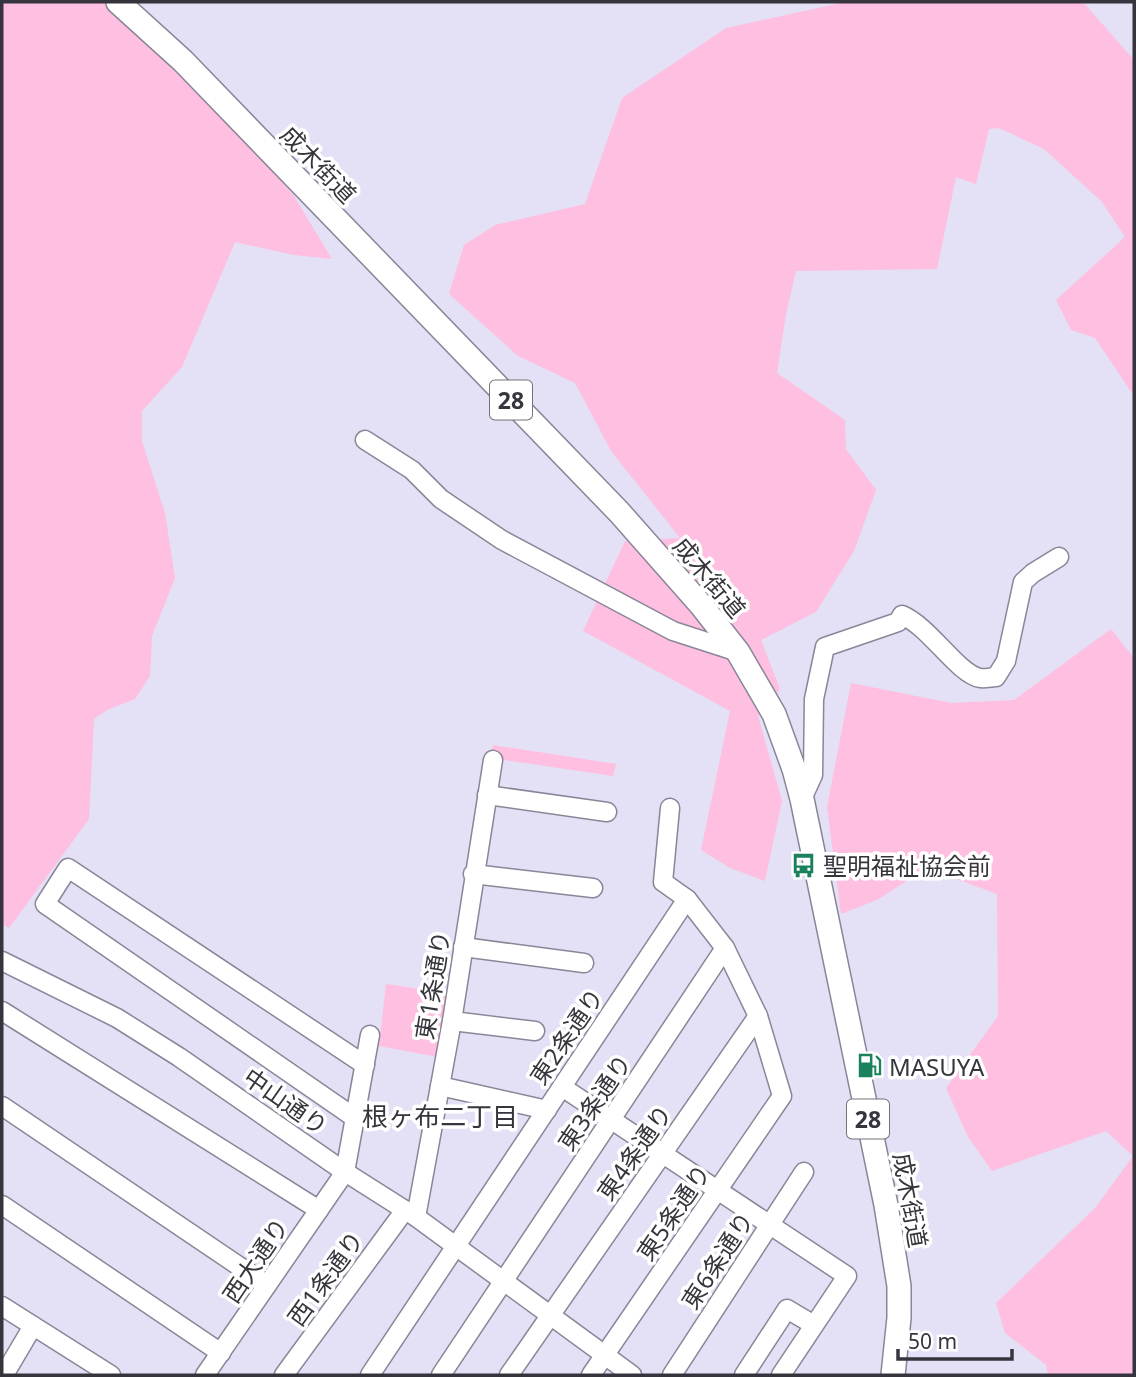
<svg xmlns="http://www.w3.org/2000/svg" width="1136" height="1377" viewBox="0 0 1136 1377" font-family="'Noto Sans','Noto Sans JP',sans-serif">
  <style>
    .green { fill: #febfe0 }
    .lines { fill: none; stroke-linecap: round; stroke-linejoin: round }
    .minor-casing { stroke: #898698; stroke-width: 21 }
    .major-casing { stroke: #898698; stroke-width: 26 }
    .minor { stroke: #fff; stroke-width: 18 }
    .major { stroke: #fff; stroke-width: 23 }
    .labels { text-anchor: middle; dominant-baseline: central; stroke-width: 7; stroke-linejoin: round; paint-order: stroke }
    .shield { fill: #fff; stroke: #727277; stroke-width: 2 }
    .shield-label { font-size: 23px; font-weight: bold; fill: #36353d }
    .street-label { font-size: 24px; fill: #36353d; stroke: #fff }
    .poi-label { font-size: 24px; fill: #36353d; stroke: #fff; text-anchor: start }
    .neighbourhood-label { font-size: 26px; fill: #36353d; stroke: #fff }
  </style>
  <rect width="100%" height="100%" fill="#e4e0f5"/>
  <g class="green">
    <polygon points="2,2 103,2 180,66 294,196 332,259 294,255 235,242 182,367 142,411 142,441 165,513 175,578 152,636 150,676 135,699 107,710 94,719 89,819 9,928 2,924"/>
    <polygon points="845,2 1083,2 1134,60 1134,396 1095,338 1071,330 1056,300 1125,237 1102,202 1044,149 999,128 989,129 976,184 956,177 937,269 796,271 786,314 777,373 845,420 846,449 876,490 854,551 816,612 761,640 780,689 758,716 782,801 765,881 730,868 701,850 730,711 583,631 625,541 680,538 611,451 575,383 518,356 449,294 464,245 495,225 585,204 622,98 726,28"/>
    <polygon points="1111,629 1134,658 1134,1375 1048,1375 1046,1365 1005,1333 996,1303 1095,1208 1133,1156 1106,1131 992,1171 968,1137 946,1088 998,1016 997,894 927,868 877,900 841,914 827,807 851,683 951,703 1014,700"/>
    <polygon points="493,745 616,764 613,776 491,758"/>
    <polygon points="386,984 447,993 438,1057 379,1046"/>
  </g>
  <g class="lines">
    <defs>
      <g id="minor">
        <polyline points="365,440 412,470 441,499 502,540 673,631 738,652"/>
        <polyline points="487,795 607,812"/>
        <path d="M802,799l11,-24 1,-76 11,-52 73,-25 4,-7c28,12 56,59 78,63 5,1 11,-1 16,-1l10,-16 17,-79 10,-9 26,-16"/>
        <polyline points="473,874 593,888"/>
        <polyline points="463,947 584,963"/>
        <polyline points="2,961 117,1018 179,1057 345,1172 416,1217 632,1375"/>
        <polyline points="2,1011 319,1210"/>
        <polyline points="452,1021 535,1031"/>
        <polyline points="440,1086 547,1110"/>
        <polyline points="562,1087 847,1276 781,1375"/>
        <polyline points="2,1106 267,1285"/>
        <polyline points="355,1118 45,904 68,868 365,1065"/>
        <polyline points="2,1205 221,1353"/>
        <polyline points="416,1217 452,1021 493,760"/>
        <polyline points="2,1306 111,1375"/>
        <polyline points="4,1375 33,1326"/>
        <polyline points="205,1375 345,1172 370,1035"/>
        <polyline points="284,1375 405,1210"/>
        <polyline points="370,1375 687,899"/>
        <polyline points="441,1375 725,948"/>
        <polyline points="509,1375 758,1016"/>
        <polyline points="591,1375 782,1096 758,1016 725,948 687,899 663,882 670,808"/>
        <polyline points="672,1375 804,1172"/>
        <polyline points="744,1375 787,1309 814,1325"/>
      </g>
      <polyline id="major" points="118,2 183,61 619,512 701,605 738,652 774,714 794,769 802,799 886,1205 899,1286 899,1318 893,1375"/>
    </defs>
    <use href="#minor" class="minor-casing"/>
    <use href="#major" class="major-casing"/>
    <use href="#minor" class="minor"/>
    <use href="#major" class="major"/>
  </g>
  <defs>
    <symbol id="bus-bare" viewBox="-9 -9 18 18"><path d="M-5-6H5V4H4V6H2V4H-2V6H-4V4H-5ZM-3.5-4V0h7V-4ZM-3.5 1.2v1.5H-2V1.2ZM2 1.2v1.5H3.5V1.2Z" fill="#19825d" stroke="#fff" stroke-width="2.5" paint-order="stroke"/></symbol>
    <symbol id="fuel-bare" viewBox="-9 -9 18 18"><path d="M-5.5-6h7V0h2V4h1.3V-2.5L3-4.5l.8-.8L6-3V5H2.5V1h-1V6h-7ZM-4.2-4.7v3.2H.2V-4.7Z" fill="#19825d" stroke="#fff" stroke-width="2.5" paint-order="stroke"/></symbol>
  </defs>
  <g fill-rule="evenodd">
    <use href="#bus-bare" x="786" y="848" width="35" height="35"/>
    <use href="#fuel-bare" x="852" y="1048" width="35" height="35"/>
  </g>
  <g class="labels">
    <g class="shield">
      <rect x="490" y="380.5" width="42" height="39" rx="5"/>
      <rect x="847" y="1099.5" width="42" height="39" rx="5"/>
    </g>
    <g class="shield-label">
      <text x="511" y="400">28</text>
      <text x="868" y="1119">28</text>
    </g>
    <g class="street-label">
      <text transform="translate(319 164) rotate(46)">成木街道</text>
      <text transform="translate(710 577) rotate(50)">成木街道</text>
      <text transform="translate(432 985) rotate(-81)">東1条通り</text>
      <text transform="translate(566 1036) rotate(-56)">東2条通り</text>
      <text transform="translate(286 1101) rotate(35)">中山通り</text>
      <text transform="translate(594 1102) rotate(-56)">東3条通り</text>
      <text transform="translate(634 1152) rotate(-55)">東4条通り</text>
      <text transform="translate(911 1200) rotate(80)">成木街道</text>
      <text transform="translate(673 1212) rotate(-56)">東5条通り</text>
      <text transform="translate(255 1260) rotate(-56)">西大通り</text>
      <text transform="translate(717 1260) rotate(-57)">東6条通り</text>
      <text transform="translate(325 1278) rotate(-54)">西1条通り</text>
    </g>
    <g class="poi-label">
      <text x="823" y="865">聖明福祉協会前</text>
      <text x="889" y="1066">MASUYA</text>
    </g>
    <g class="neighbourhood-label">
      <text x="440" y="1116">根ヶ布二丁目</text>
    </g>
  </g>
  <rect width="1136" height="1377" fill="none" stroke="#36353d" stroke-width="7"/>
  <path d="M898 1349v10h114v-10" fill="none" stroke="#36353d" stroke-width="3.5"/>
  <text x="908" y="1349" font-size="21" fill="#36353d" stroke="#ffffff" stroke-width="5" paint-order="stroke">50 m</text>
</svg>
